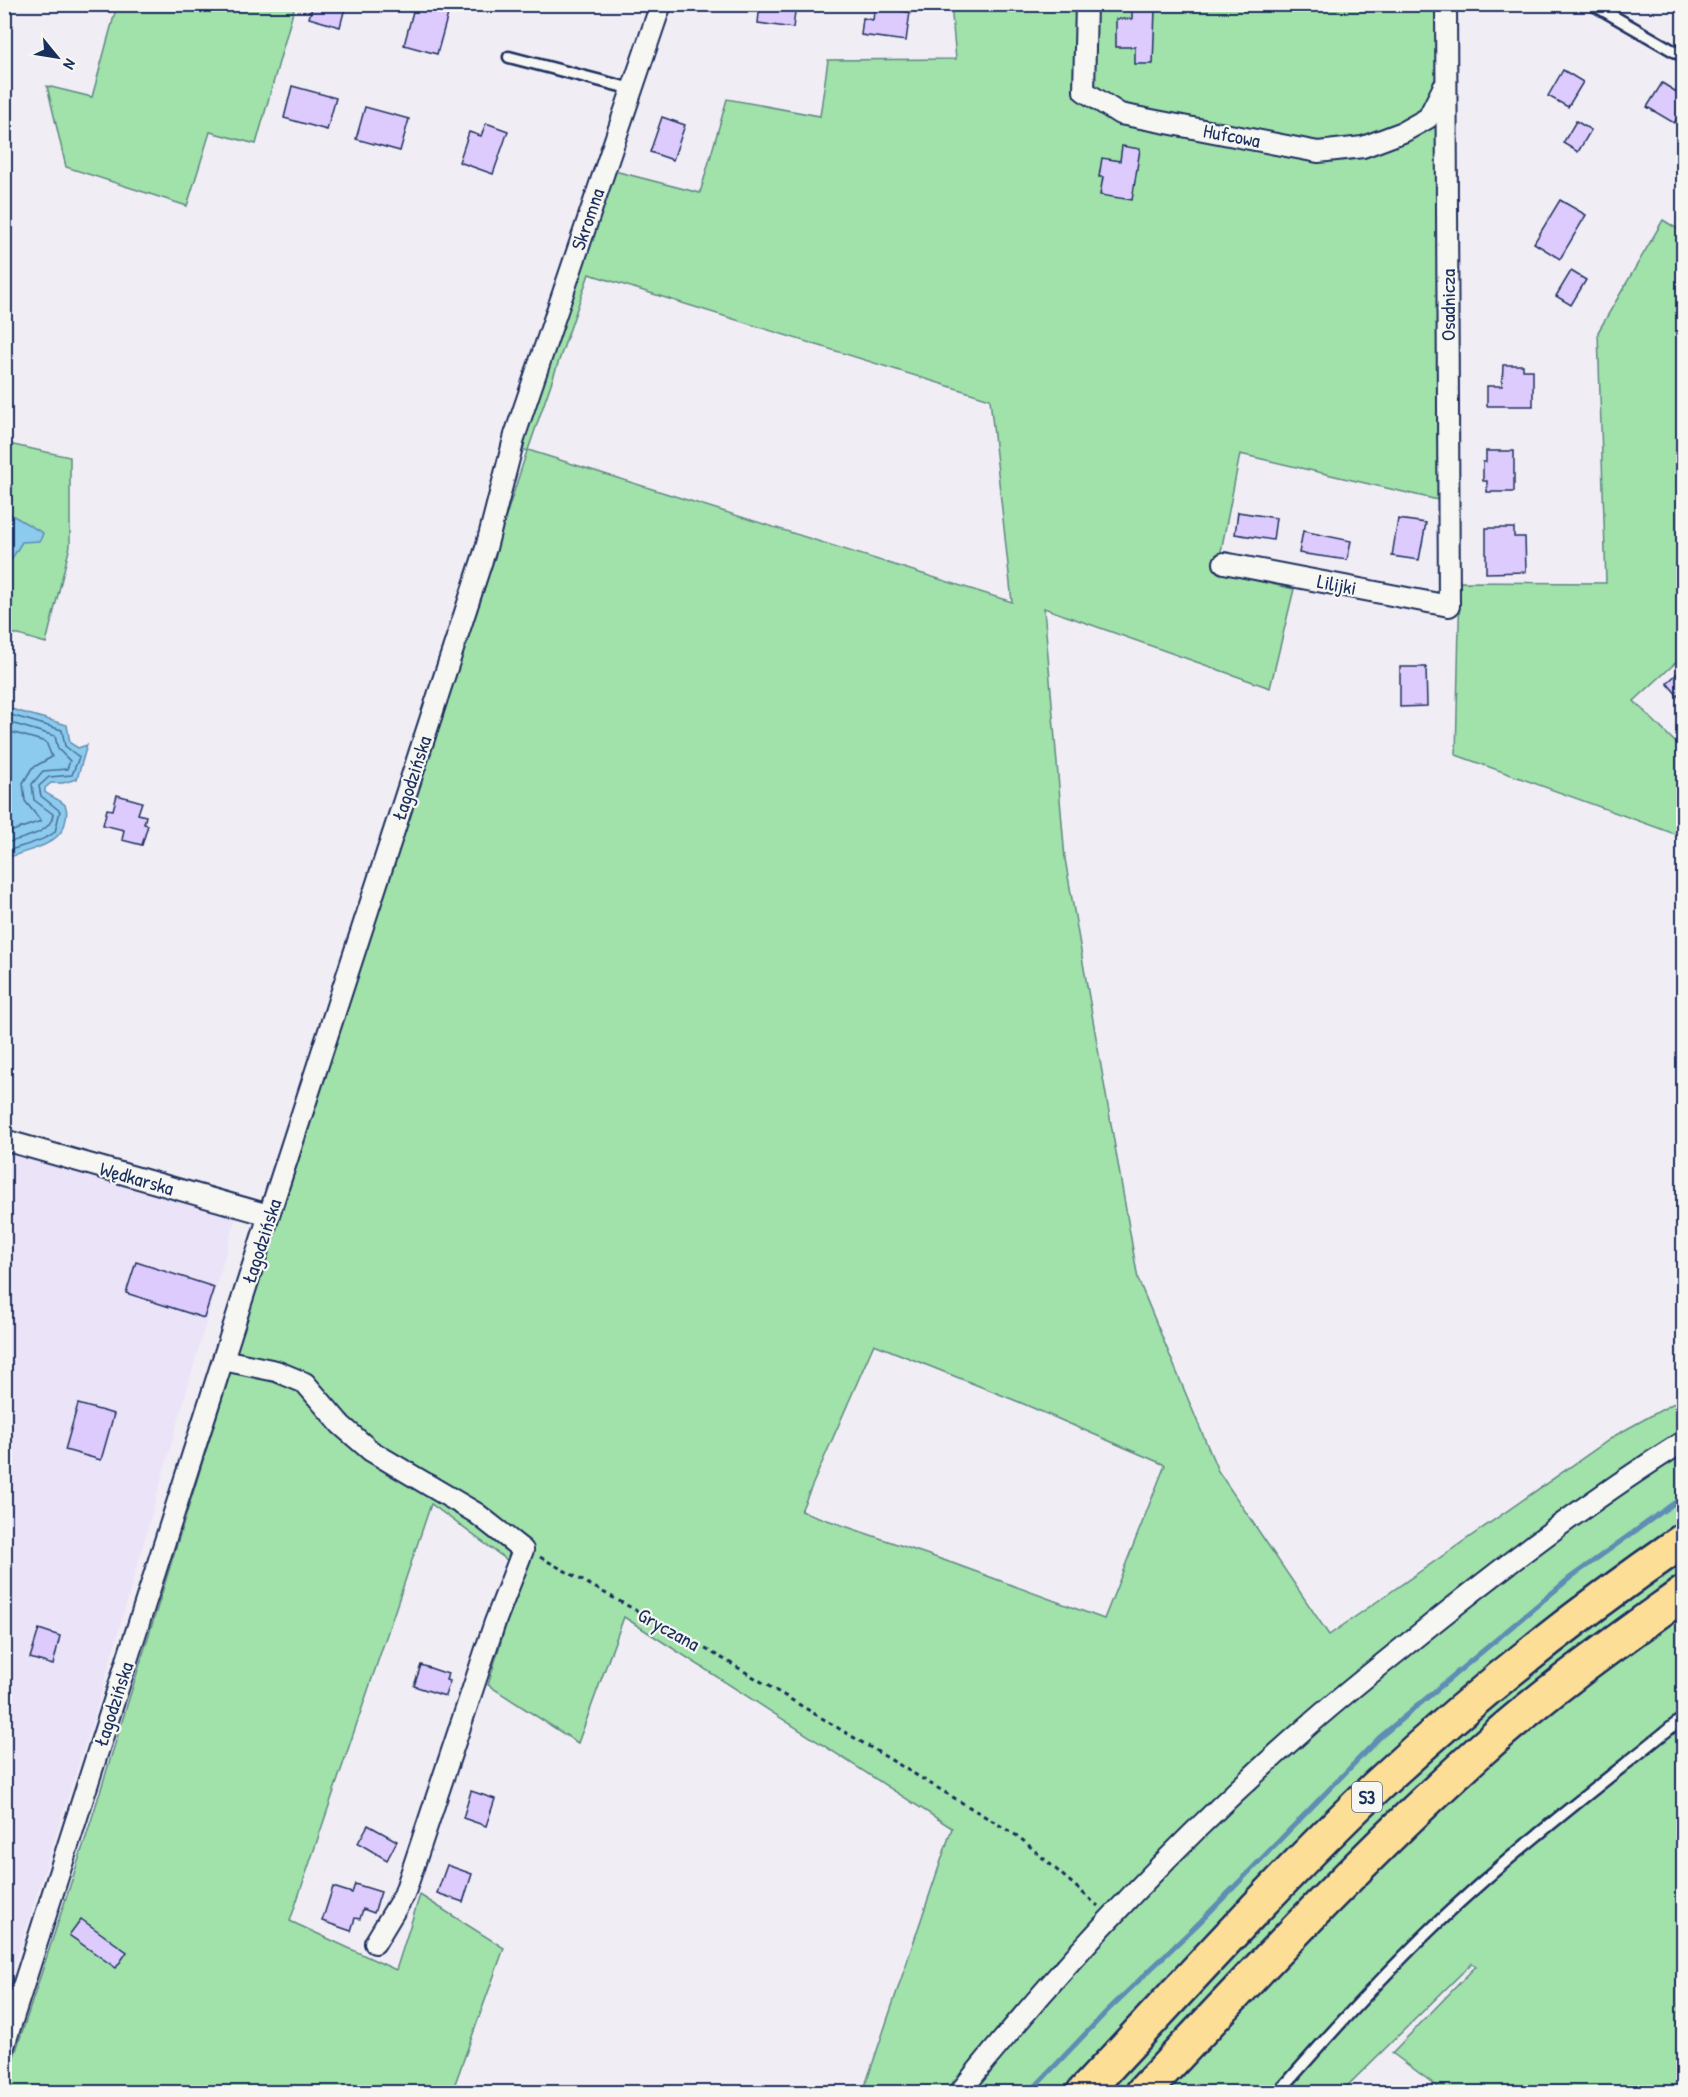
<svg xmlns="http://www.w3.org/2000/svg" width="1688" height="2097" viewBox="0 0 1688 2097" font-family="'Patrick Hand',sans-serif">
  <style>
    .built { fill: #ebe3f7 }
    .green { fill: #a1e1aa; stroke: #5e8884; stroke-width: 1.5; fill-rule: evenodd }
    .water { fill: #8ccbed; stroke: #5f8db4; stroke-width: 1.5 }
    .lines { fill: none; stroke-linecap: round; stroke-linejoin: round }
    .shore { stroke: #486d97; stroke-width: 1.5 }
    .stream { stroke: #5f8db4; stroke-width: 5 }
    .building { fill: #ddcbfd; stroke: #1b2f5e; stroke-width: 1.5 }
    .lane-casing { stroke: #1b2f5e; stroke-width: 15 }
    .street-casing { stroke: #1b2f5e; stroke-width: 24 }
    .highway-casing { stroke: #1b2f5e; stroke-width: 38 }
    .path { stroke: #1b2f5e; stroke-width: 3; stroke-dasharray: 4.5 4.5; stroke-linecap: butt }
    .lane { stroke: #f6f6f2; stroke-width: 10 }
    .street { stroke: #f6f6f2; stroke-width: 20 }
    .highway { stroke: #fcde96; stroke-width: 33 }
    .labels { text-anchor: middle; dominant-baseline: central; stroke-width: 4.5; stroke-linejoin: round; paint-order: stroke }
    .shield { fill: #f6f6f2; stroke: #5d6b8a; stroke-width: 1.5 }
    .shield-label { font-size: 18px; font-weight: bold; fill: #1b2f5e }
    .street-label { font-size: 20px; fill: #1b2f5e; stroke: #f6f6f2 }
  </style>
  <rect width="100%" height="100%" fill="#f1edf4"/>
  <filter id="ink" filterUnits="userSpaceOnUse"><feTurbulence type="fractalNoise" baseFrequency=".0167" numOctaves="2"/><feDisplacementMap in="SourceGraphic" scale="12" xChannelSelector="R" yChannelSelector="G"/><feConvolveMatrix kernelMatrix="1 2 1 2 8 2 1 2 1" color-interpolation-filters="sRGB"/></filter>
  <g filter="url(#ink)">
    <polygon class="built" points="5,1148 237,1213 97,1707 5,1994"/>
    <g class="green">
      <path d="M1414,4l32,7 -8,489 -198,-46 -23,118 77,17 -24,99 -226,-80 21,251 73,420 80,192 111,164 287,-200 67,-37v694h-238l-53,-39 84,-87 -4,-3 -131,129h-478l89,-264 -328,-211 -46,126 -90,-58 34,-114 -91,-67 -141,417 106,49 24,-75 84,53 -52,144h-447v-8l82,-250 150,-483 290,-900 -24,-9 92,-276 105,27 27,-94 93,17 8,-56 128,-1 -5,-54zM589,274l401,125 22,203 -484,-152zM874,1344l145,58 146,63 -61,154 -149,-55 -154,-53z"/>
      <polygon points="117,5 295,5 256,144 210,132 187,206 66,167 47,86 92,97"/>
      <polygon points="1663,220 1684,233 1683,656 1634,701 1683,750 1683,837 1456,755 1460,582 1606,583 1598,332"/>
      <polygon points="4,443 70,457 70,546 46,643 5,631"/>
    </g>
    <g class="water">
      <polygon points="5,511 43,533 40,541 22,542 11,560 5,557"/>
      <path d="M4,707l63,18 3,18 8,5 9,-3 -10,34 -14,4h-12l-6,5v4c6,5 16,8 20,13 2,4 2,9 1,14 -4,28 -39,30 -61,40z"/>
    </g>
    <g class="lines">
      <g class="shore">
        <path d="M4,713l58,17 3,16 14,11 -7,18 -23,2 -10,9 2,10 19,15 -5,21c-13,10 -34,14 -51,20"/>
        <path d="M4,721l51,15 3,13 12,12 -3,8 -24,2 -11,13 2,16 19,14c-2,21 -31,23 -49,30"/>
        <polyline points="4,730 46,742 52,757 32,768 23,783 25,801 41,821 4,834"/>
      </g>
      <polyline class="stream" points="1030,2092 1108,2010 1200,1922 1379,1738 1571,1577 1684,1496"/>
    </g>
    <g class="building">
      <polygon points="313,4 346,4 340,27 309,18"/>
      <polygon points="415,4 450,7 437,54 404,45"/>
      <polygon points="760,4 796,4 793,28 758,23"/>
      <polygon points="875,4 901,4 900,11 910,12 906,41 861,35 863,18 873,20"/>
      <polygon points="1132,9 1155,10 1153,64 1135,64 1135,47 1116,47 1116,19 1132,19"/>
      <polygon points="1563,70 1583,82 1568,107 1548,96"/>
      <polygon points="1662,83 1683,96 1683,107 1674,123 1647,107"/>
      <polygon points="292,86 336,98 327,130 284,118"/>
      <polygon points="365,107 409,119 400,151 356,139"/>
      <polygon points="662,117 685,125 673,160 650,152"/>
      <polygon points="1576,121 1591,130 1578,152 1563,143"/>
      <polygon points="486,123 508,131 493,174 459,162 469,132 481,136"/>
      <polygon points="1122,146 1140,149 1132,200 1100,195 1103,177 1099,177 1102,158 1120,161"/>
      <polygon points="1560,200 1586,215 1560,259 1534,243"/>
      <polygon points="1571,271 1586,280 1571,305 1556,296"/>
      <polygon points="1503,365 1523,365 1523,370 1533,370 1533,406 1487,406 1487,386 1502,386"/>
      <polygon points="1486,451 1514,451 1514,492 1487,492 1487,481 1483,481 1483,462 1486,462"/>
      <polygon points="1238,512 1276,518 1273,540 1235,534"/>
      <polygon points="1398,519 1426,523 1419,560 1392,556"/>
      <polygon points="1486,528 1514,528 1514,537 1525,537 1526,572 1486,573"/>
      <polygon points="1303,531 1351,541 1347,560 1299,553"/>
      <polygon points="1400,667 1426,667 1427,706 1400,707"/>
      <polygon points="1683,668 1683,702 1667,683"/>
      <polygon points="117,795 142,802 138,814 146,816 144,824 148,825 142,845 122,840 124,830 103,825 107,809 113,810"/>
      <polygon points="136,1262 214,1287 204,1318 126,1293"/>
      <polygon points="78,1404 114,1414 101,1460 65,1450"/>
      <polygon points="39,1629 60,1636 53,1665 30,1658"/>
      <polygon points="421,1665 448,1674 446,1680 450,1681 445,1696 414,1686"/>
      <polygon points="471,1791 495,1799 486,1826 463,1818"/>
      <polygon points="368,1825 397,1841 387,1860 358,1843"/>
      <polygon points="447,1865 472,1874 463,1902 437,1893"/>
      <polygon points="355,1884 381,1892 374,1913 363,1909 360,1919 355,1918 351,1931 322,1921 333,1887 352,1893"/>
      <polygon points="81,1919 127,1952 116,1968 69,1935"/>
    </g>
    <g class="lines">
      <defs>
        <g id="lane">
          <polyline points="1592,4 1684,57"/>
          <polyline points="509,57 632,89"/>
          <path d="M1279,2092c48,-55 97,-109 149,-160 80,-78 170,-145 256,-215"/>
        </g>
        <g id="street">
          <polyline points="1086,4 1084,91 1120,114 1318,152 1363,147 1403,132 1428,118 1443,88"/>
          <polyline points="1224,563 1449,606 1446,4"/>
          <polyline points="4,1140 269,1215"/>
          <polyline points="223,1360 276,1371 305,1383 341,1425 371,1451 476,1513 523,1550 495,1622 404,1895 375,1943"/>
          <polyline points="4,2046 269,1215 486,548 515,435 661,4"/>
          <path d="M960,2092c105,-131 221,-255 348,-366 37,-33 76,-63 114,-94 84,-68 169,-133 262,-191"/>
        </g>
        <g id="highway">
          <path d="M1084,2092c96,-102 190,-208 292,-305 96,-90 199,-172 308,-247"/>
          <path d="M1143,2092c111,-118 218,-234 339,-343 63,-57 133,-106 202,-156"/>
        </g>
      </defs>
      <use href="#lane" class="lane-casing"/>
      <use href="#street" class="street-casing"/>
      <use href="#highway" class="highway-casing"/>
      <polyline class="path" points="540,1557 727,1661 1019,1837 1098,1906"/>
      <use href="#lane" class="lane"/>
      <use href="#street" class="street"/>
      <use href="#highway" class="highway"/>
    </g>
  </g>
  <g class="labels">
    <rect class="shield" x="1352" y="1782" width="30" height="30" rx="4.5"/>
    <g class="shield-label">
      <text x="1367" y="1797">S3</text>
    </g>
    <g class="street-label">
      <text transform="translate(1232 135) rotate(11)">Hufcowa</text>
      <text transform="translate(587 219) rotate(-71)">Skromna</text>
      <text transform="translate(1447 305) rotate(-90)">Osadnicza</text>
      <text transform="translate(1337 584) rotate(11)">Lilijki</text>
      <text transform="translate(411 778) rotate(-72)">Łagodzińska</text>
      <text transform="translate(137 1178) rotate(16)">Wędkarska</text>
      <text transform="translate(261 1241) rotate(-72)">Łagodzińska</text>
      <text transform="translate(669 1629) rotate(29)">Gryczana</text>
      <text transform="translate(113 1704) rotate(-72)">Łagodzińska</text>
    </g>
  </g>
  <rect width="1688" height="2097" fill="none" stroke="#f6f6f2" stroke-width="24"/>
  <rect x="12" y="12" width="1664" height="2073" fill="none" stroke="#1b2f5e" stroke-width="2" filter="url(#ink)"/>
  <g transform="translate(57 57) rotate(120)" stroke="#f6f6f2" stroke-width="4.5" paint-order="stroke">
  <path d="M0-4.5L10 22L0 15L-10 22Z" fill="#1b2f5e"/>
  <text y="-9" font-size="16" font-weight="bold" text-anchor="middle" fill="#1b2f5e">N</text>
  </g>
</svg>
